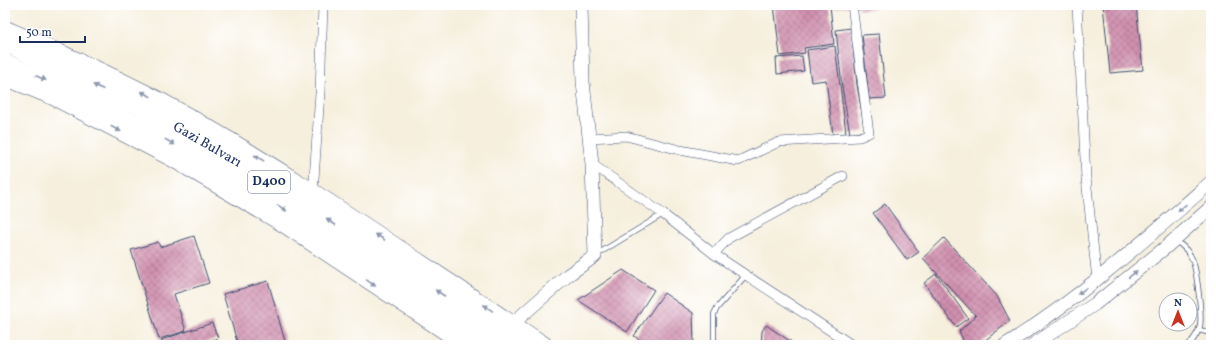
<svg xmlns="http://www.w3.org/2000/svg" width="1216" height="350" viewBox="0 0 1216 350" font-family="Vollkorn,serif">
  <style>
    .building { fill: url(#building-cross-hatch) }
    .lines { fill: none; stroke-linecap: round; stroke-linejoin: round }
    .lane-casing { stroke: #3c4c71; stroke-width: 6 }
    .street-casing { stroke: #3c4c71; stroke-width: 10 }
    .secondary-casing { stroke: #3c4c71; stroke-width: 14 }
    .highway-casing { stroke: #3c4c71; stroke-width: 18 }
    .lane { stroke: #fff; stroke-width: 4.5 }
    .street { stroke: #fff; stroke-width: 9 }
    .secondary { stroke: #fff; stroke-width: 13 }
    .highway { stroke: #fff; stroke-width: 17 }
    .oneway { fill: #8d97ae }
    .labels { text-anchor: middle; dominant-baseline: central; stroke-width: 4; stroke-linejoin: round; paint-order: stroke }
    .shield { fill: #fff; stroke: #5f6d8e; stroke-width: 1 }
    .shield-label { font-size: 13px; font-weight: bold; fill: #1b2f5e }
    .street-label { font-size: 14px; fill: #1b2f5e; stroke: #fff }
  </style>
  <defs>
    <pattern id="building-cross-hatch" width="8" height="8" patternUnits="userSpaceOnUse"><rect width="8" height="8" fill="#d190af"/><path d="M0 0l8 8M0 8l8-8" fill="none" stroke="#a97692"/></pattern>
  </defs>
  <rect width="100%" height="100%" fill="#fff"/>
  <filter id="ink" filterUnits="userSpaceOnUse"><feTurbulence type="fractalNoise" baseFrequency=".025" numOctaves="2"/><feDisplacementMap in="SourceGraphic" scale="8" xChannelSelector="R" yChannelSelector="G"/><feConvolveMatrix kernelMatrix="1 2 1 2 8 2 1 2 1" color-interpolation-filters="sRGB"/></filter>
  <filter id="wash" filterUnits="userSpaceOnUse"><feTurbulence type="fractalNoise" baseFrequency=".012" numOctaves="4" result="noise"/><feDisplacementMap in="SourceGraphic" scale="16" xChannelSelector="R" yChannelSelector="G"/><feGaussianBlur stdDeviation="0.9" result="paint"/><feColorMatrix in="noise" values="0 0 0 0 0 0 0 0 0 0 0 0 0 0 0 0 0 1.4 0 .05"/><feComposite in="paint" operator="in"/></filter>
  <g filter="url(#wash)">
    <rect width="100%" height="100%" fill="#f6efdd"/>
    <g id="blocks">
      <g class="building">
        <polygon points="774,5 830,5 834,44 804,48 805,53 780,56"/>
        <polygon points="832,5 850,5 850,6 832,8"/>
        <polygon points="859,5 876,5 876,8 859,10"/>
        <polygon points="1103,5 1136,5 1143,70 1110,73"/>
        <polygon points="851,28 857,85 865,131 850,134 842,87 836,30"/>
        <polygon points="879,34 886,98 869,99 862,35"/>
        <polygon points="835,46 846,133 833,135 826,80 811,82 807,50"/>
        <polygon points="802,56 804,71 777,74 776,58"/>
        <polygon points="885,204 919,252 907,260 873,213"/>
        <polygon points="194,236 209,283 174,294 186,331 159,339 131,250 158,242 160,247"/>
        <polygon points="944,238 997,296 1010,321 979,345 965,345 959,331 976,316 923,258"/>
        <polygon points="623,270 654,290 627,332 578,300"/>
        <polygon points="936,274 968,318 956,327 924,283"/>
        <polygon points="268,281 286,345 238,345 223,294"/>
        <polygon points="664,293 693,313 694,345 648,345 634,336"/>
        <polygon points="212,323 218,338 196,345 163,345 161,340"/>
        <polygon points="766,325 796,345 761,345 762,331"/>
      </g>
    </g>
  </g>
  <g filter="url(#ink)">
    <use href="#blocks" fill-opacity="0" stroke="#3c4c71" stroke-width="1"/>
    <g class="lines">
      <defs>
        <g id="lane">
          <path d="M1176,241c7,5 13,10 16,18 5,11 10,56 8,67 -2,8 -6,13 -11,19"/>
          <polyline points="596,255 663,214"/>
          <polyline points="1199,330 1211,333"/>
          <polyline points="714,345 714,314 717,308 746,275"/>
        </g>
        <g id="street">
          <polyline points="1077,5 1086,178 1097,280"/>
          <polyline points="590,138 626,136 680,150 738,161 779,142 860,137 869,133 852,5"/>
          <polyline points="592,164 663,214 714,254 852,345"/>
          <polyline points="313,193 320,93 323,5"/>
          <polyline points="714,254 722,245 729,238 843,176"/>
        </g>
        <g id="secondary">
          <polyline points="512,324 568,275 595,256 592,164 583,82 581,5"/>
          <path d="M1005,345c74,-46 140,-105 206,-163"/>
          <polyline points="1033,345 1095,304 1165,248 1211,207"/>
        </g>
        <g id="highway">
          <path d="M5,29c53,23 106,46 157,73 132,72 256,161 382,243"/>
          <polyline points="5,43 140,107 244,165 519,345"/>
          <polyline points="5,62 71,91 139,125 239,180 492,345"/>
          <polyline points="5,77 54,97 172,158 284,224 466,345"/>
        </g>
      </defs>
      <use href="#lane" class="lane-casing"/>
      <use href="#street" class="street-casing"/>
      <use href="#secondary" class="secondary-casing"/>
      <use href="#highway" class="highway-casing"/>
      <use href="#lane" class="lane"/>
      <use href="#street" class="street"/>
      <use href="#secondary" class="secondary"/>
      <use href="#highway" class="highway"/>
    </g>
    <defs><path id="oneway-solid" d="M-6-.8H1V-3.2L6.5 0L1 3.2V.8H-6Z"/></defs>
    <g class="oneway">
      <use href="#oneway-solid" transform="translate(41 78) rotate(24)"/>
      <use href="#oneway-solid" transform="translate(98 87) rotate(-155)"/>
      <use href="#oneway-solid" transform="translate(146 94) rotate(-153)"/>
      <use href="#oneway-solid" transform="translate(116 129) rotate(27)"/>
      <use href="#oneway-solid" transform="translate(170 142) rotate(29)"/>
      <use href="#oneway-solid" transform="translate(259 158) rotate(-149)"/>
      <use href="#oneway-solid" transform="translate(282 208) rotate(33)"/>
      <use href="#oneway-solid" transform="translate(1182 208) rotate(139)"/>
      <use href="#oneway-solid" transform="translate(331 222) rotate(-147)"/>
      <use href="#oneway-solid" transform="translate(380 237) rotate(-147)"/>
      <use href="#oneway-solid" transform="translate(1133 274) rotate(-39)"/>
      <use href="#oneway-solid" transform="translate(371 283) rotate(34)"/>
      <use href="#oneway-solid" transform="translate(1082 291) rotate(144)"/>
      <use href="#oneway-solid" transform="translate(440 293) rotate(-147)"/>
      <use href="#oneway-solid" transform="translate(488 308) rotate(-146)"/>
    </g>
  </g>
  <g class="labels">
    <rect class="shield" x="248" y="171" width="42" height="22" rx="3"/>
    <g class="shield-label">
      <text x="269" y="182">D400</text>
    </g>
    <g class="street-label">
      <text transform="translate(207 145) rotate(30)">Gazi Bulvarı</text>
    </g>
  </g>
  <rect width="1216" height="350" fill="none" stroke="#fff" stroke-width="20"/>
  <g transform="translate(1178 312)"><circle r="19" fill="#ffffff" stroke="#a4acbf"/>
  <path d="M0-3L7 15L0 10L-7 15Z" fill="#c8321e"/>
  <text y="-6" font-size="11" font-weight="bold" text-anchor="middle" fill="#1b2f5e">N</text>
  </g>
  <path d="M20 36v6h65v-6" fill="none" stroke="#1b2f5e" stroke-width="2"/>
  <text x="26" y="36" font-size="12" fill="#1b2f5e" stroke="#ffffff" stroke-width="3" paint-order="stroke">50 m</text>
</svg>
